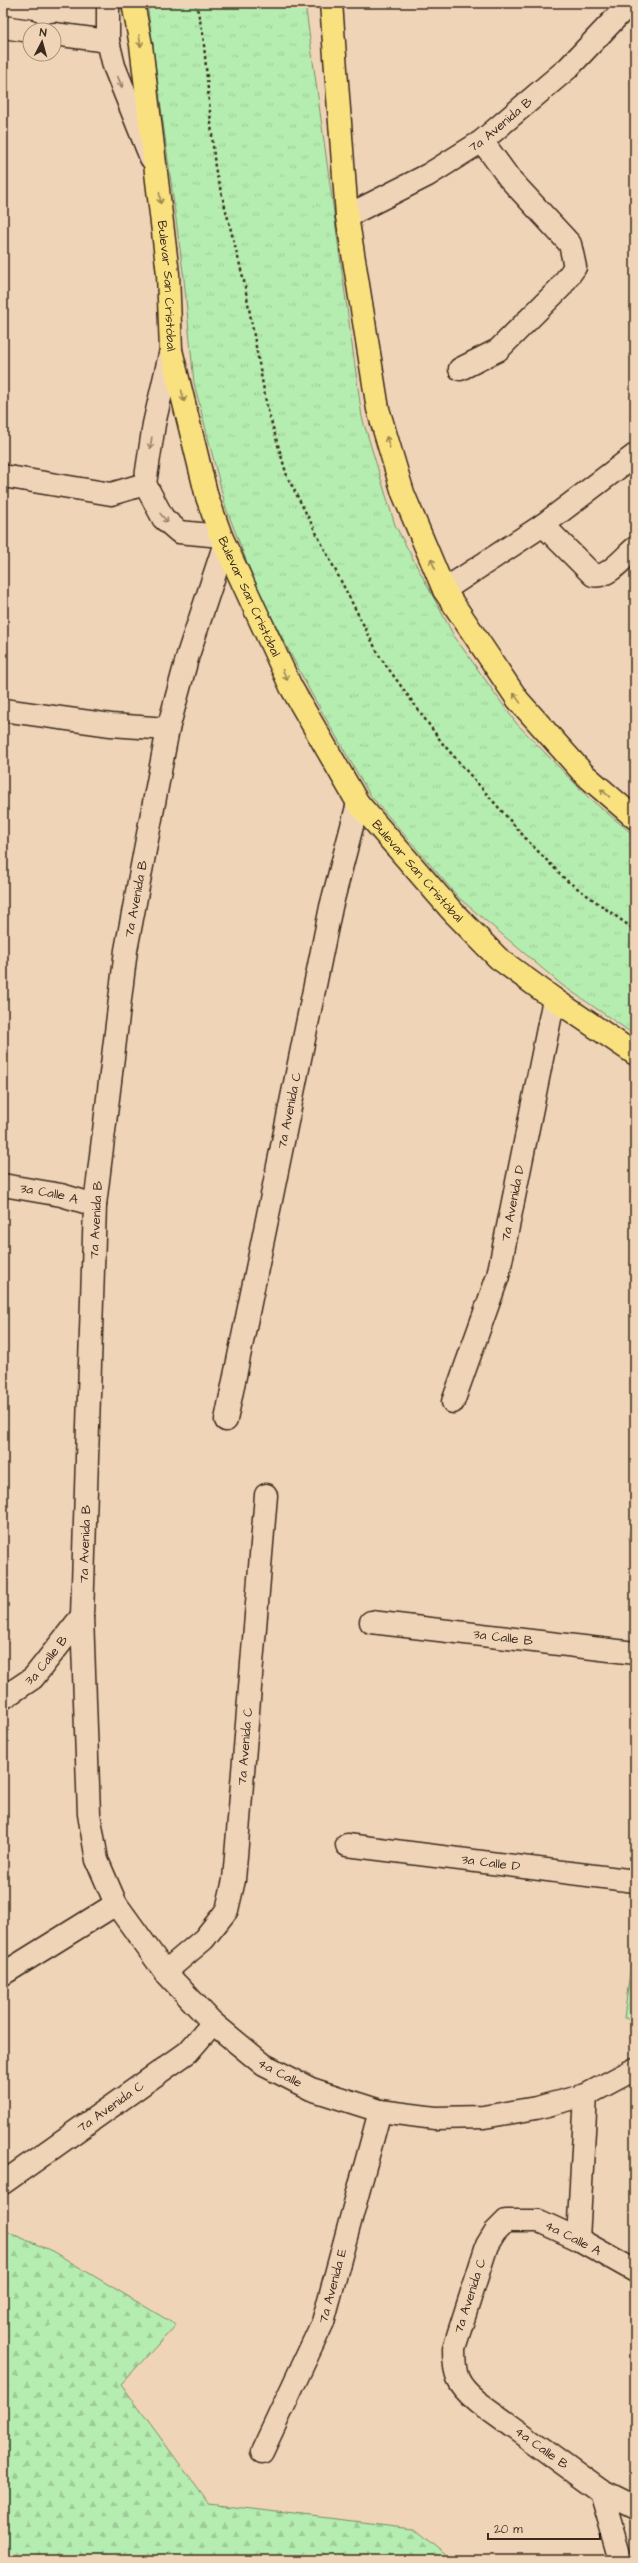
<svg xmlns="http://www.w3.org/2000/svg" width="638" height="2563" viewBox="0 0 638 2563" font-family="'Architects Daughter',sans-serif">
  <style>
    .forest { fill: url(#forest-firs); stroke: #788c67 }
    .park { fill: url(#park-tufts); stroke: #788c67 }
    .building { fill: url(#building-cross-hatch); stroke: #3b2a1e }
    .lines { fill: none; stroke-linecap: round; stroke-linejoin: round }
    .minor-casing { stroke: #3b2a1e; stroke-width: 25 }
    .major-casing { stroke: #3b2a1e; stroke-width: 25 }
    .path { stroke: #3b2a1e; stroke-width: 2.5; stroke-dasharray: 3 3; stroke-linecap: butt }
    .minor { stroke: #f0d4b7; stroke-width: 22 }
    .major { stroke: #fae180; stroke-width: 22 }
    .oneway { stroke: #9a864f }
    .oneway2 { stroke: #967f6a }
    .labels { text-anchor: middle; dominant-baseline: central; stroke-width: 3; stroke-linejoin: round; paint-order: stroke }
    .street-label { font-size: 13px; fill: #3b2a1e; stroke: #f0d4b7 }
  </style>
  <defs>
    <pattern id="forest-firs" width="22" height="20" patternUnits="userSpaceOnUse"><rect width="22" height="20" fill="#b5edb0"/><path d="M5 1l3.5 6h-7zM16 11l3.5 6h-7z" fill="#9dcb97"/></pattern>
    <pattern id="park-tufts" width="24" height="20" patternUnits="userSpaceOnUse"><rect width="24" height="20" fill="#b5edb0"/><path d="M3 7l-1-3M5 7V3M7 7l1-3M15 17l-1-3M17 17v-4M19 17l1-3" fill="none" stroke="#9dcb97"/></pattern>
    <pattern id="building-cross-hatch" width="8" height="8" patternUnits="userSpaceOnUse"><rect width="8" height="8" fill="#daae8b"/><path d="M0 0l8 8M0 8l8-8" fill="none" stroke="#b28e71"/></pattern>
  </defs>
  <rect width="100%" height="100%" fill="#f0d4b7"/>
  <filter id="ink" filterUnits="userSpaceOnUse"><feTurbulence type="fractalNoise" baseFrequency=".025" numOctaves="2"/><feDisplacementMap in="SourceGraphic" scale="8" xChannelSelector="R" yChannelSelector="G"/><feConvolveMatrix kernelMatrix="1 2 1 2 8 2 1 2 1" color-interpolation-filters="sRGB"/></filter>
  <g filter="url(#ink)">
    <polygon class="forest" points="3,2230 52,2251 176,2325 121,2384 209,2504 413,2528 452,2560 3,2560"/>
    <g class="park">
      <polygon points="147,3 305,3 362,417 395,525 454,636 516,723 589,798 635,836 635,1035 562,985 459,898 370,795 311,693 258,591 226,508 194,383 184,279"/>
      <polygon points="635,1934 635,2019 624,2018"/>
    </g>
    <polygon class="building" points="635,1504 635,1540 629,1539"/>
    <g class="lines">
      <defs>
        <g id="minor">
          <polyline points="108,3 108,41 114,66 151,158"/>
          <polyline points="3,27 30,31"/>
          <polyline points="54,34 108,41"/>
          <path id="s1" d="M347,216l81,-41 54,-34 86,-73 62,-65"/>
          <polyline points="171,350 154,424 145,484 163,518 179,532 221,536"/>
          <polyline points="460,369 498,350 560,288 575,267 570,244 509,178 482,141"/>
          <polyline points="3,476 111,494 145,484"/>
          <path d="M543,525l50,50c15,4 31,-18 42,-27"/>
          <path id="s2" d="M224,546l-36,109 -20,74 -42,221 -31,255 -13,411 7,198 8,46 19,44 49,68 48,51 51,42 47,24 69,22 55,7 49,-1 52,-9 50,-13 49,-26"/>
          <polyline points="444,590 543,525 635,455"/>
          <polyline points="3,710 111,725 168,729"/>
          <path id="s3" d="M3,1185l58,10 34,10"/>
          <path id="s4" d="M453,1402l45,-126 56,-277"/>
          <path id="s5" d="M226,1420l105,-513 27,-104"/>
          <path id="s6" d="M371,1622l264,31"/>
          <path id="s7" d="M3,1698l30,-20 49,-62"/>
          <path id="s8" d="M347,1845l288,36"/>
          <path id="s9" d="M165,1972l39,-33 23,-29 7,-30 32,-385"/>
          <polyline points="3,1974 116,1904"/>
          <path id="s10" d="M3,2183l185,-131 25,-29"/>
          <polyline points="578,2239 586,2095"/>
          <path id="s11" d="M635,2271l-57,-32 -39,-18h-33l-11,11 -8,13 -33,103c0,27 2,36 24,54l123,89 34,17"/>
          <path id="s12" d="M262,2452l61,-130 57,-211"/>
          <polyline points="601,2491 621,2560"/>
        </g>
        <g id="major">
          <path id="s13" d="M133,3l8,42 27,229 3,76 36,147 14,39 70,151 67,116 94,108 46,47 56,41 81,55"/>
          <polyline points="331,3 347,216 378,409 403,493 444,590 518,700 584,774 635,818"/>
        </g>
      </defs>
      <use href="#minor" class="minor-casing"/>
      <use href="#major" class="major-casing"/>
      <polyline class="path" points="196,3 203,34 215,168 244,281 267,407 287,476 380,657 443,744 528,841 566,880 635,930"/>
      <use href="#minor" class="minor"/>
      <use href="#major" class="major"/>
    </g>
    <defs><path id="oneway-shaft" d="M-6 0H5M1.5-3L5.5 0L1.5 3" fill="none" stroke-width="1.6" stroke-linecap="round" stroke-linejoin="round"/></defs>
    <g class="oneway">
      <use href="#oneway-shaft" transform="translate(140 41) rotate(81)"/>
      <use href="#oneway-shaft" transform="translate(160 198) rotate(84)"/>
      <use href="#oneway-shaft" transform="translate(183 396) rotate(76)"/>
      <use href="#oneway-shaft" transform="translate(388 442) rotate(-107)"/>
      <use href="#oneway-shaft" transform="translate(433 564) rotate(-113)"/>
      <use href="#oneway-shaft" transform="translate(285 675) rotate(65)"/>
      <use href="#oneway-shaft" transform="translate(517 698) rotate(-126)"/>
      <use href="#oneway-shaft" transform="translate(605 793) rotate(-139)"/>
    </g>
    <g class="oneway2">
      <use href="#oneway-shaft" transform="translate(120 82) rotate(68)"/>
      <use href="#oneway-shaft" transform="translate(151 443) rotate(98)"/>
      <use href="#oneway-shaft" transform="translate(164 518) rotate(50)"/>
    </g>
  </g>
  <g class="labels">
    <g class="street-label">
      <text stroke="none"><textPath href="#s1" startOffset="179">7a Avenida B</textPath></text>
      <text stroke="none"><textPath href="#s13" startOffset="285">Bulevar San Cristóbal</textPath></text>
      <text stroke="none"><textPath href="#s13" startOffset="609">Bulevar San Cristóbal</textPath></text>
      <text stroke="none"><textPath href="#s13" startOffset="933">Bulevar San Cristóbal</textPath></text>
      <text transform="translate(136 899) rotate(-79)">7a Avenida B</text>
      <text stroke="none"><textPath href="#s5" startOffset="316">7a Avenida C</textPath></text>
      <text stroke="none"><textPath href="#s3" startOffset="47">3a Calle A</textPath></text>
      <text stroke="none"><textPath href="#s4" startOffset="208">7a Avenida D</textPath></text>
      <text transform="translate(96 1220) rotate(-87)">7a Avenida B</text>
      <text transform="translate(85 1544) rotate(-88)">7a Avenida B</text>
      <text stroke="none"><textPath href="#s6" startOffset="133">3a Calle B</textPath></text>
      <text stroke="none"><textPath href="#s7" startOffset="58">3a Calle B</textPath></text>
      <text stroke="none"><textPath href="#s9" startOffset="253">7a Avenida C</textPath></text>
      <text stroke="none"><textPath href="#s8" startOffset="145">3a Calle D</textPath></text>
      <text stroke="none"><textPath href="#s2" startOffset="1615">4a Calle</textPath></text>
      <text stroke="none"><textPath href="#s10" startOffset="132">7a Avenida C</textPath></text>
      <text transform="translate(573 2238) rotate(27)">4a Calle A</text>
      <text stroke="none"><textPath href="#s12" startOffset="181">7a Avenida E</textPath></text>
      <text transform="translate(470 2296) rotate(-72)">7a Avenida C</text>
      <text stroke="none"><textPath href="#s11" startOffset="421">4a Calle B</textPath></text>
    </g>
  </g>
  <rect width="638" height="2563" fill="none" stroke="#f0d4b7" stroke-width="16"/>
  <rect x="8" y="8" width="622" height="2547" fill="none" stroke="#3b2a1e" stroke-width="1.5" filter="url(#ink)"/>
  <g transform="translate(42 42) rotate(6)"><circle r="19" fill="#f0d4b7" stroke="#a8907a"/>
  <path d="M0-3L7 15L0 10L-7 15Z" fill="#3b2a1e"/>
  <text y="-6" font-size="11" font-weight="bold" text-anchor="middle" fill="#3b2a1e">N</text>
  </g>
  <path d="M488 2533v6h112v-6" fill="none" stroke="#3b2a1e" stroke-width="2"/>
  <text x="494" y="2533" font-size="12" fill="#3b2a1e" stroke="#f0d4b7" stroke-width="3" paint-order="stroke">20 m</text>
</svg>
